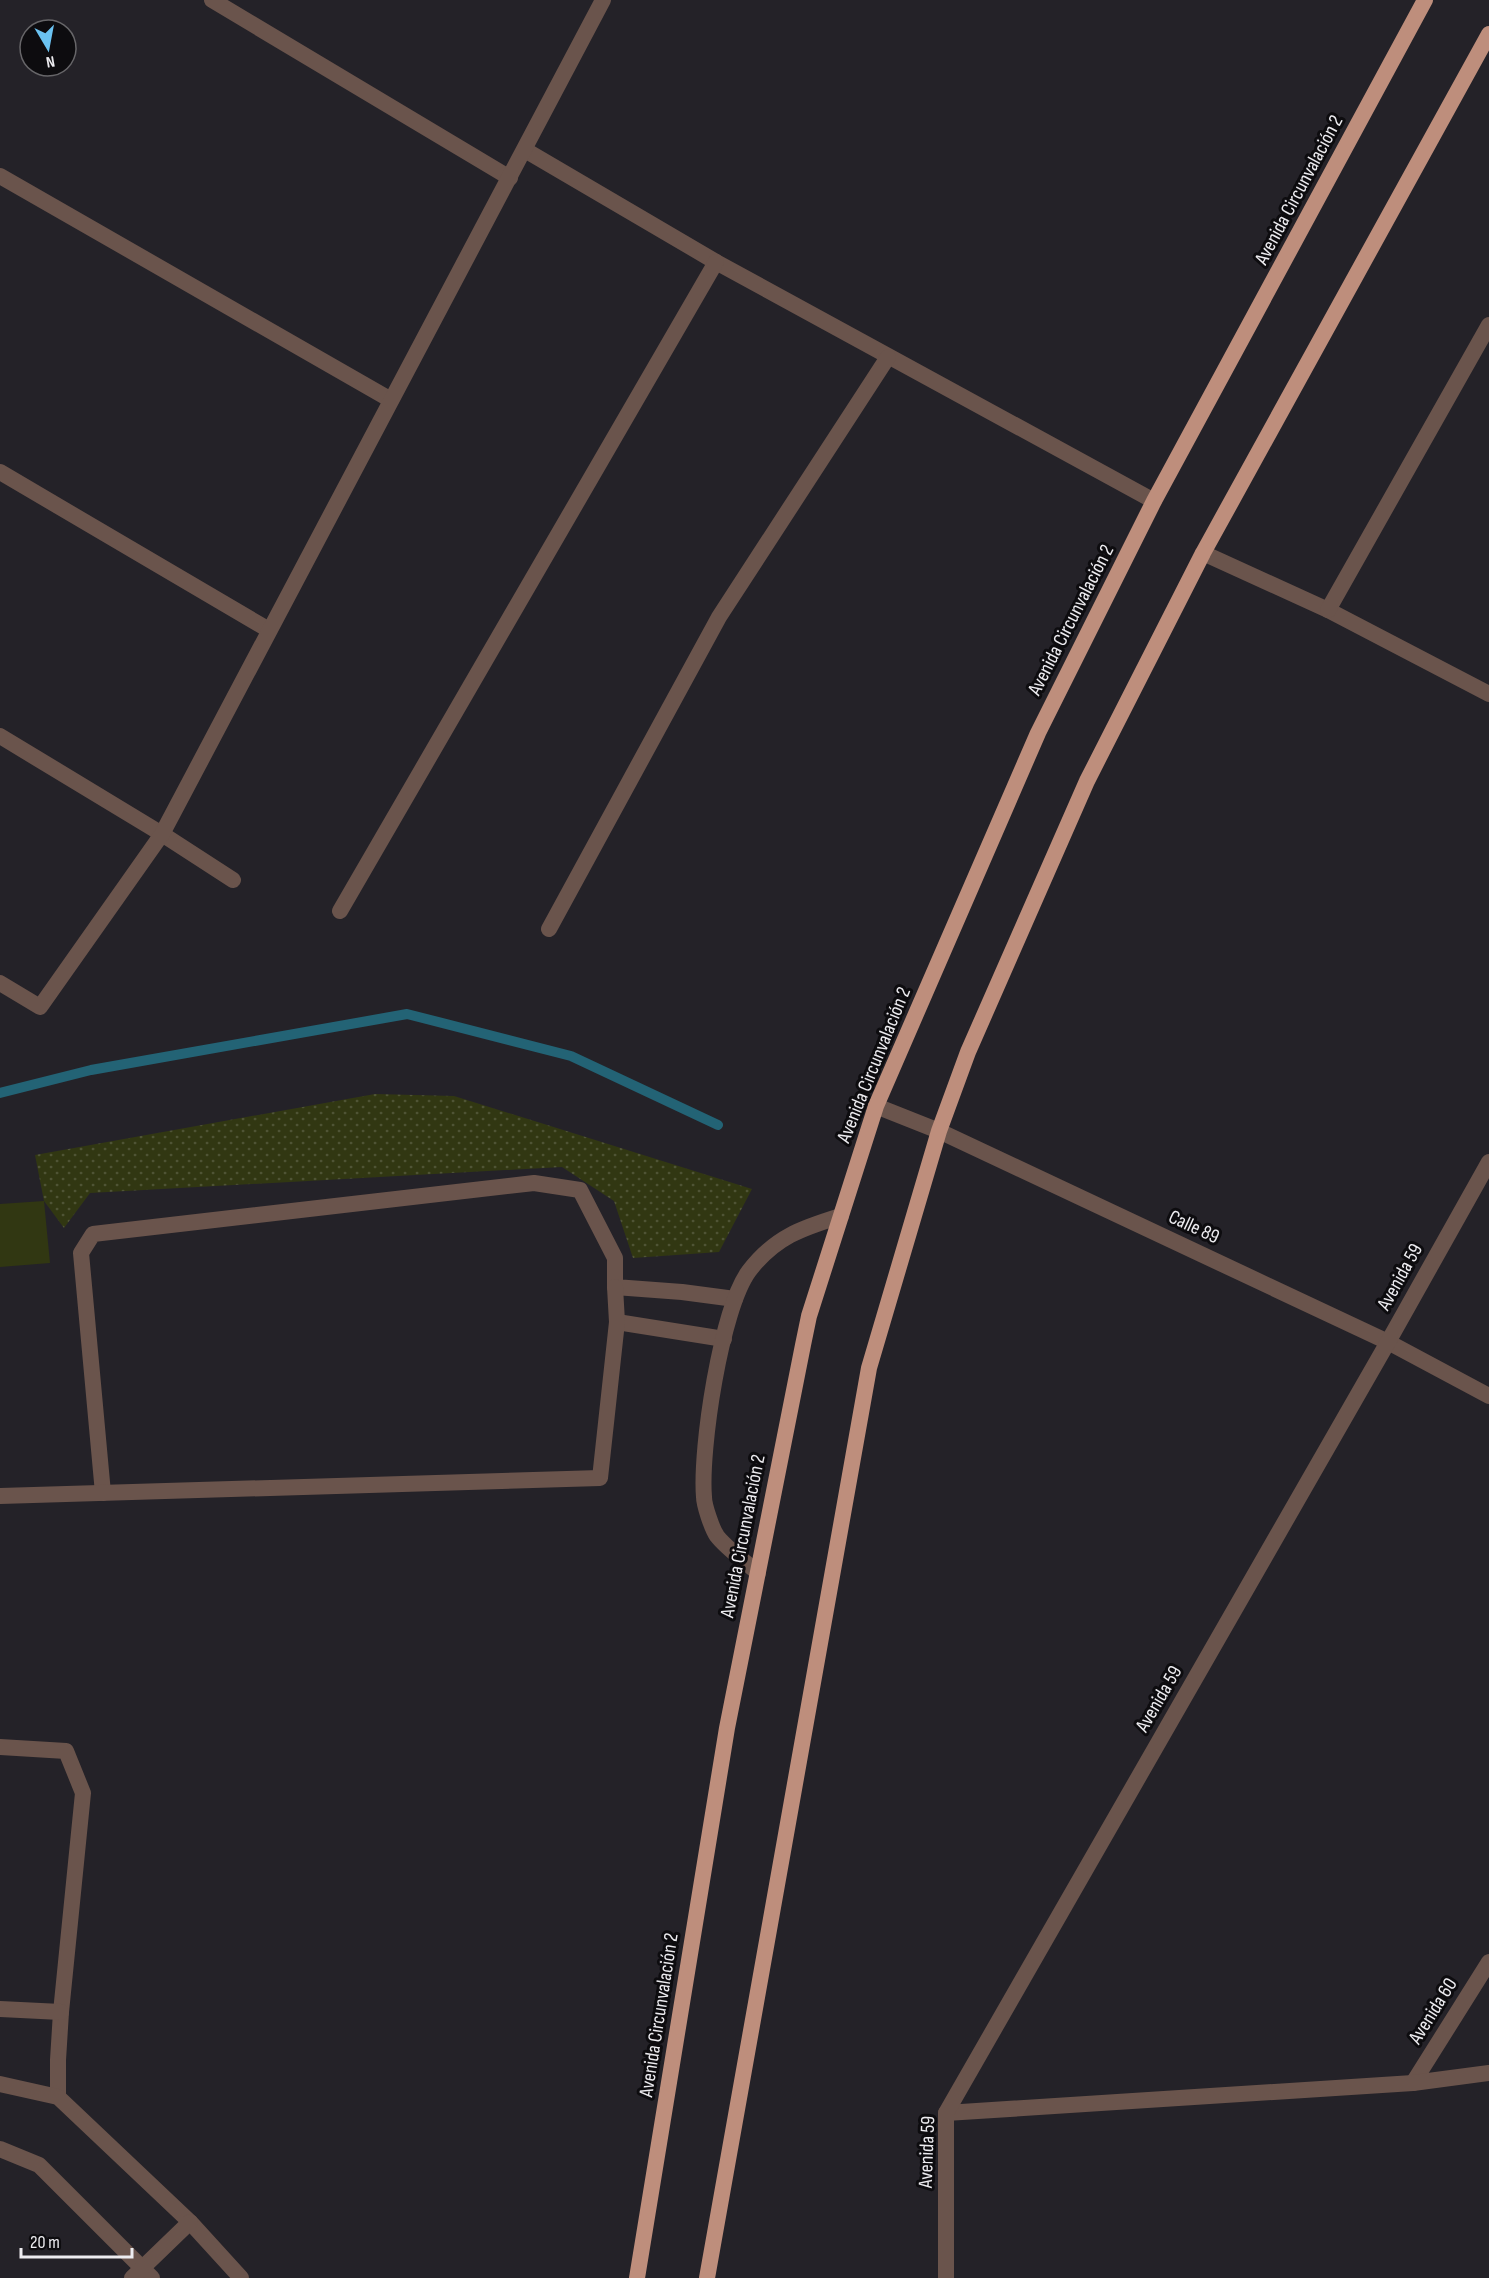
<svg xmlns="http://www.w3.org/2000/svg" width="1489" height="2278" viewBox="0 0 1489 2278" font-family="'Sofia Sans Condensed',sans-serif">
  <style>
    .grass { fill: #313712 }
    .park { fill: url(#park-dots) }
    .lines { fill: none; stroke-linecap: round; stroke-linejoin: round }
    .stream { stroke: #236375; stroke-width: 10 }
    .minor { stroke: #6a544c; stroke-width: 16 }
    .trunk { stroke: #be8e7c; stroke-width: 16 }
    .labels { text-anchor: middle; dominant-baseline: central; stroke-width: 6; stroke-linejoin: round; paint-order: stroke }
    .street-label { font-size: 20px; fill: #edecf0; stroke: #0d0c0f }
  </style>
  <defs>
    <pattern id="park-dots" width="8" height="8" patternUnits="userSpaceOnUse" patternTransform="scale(1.5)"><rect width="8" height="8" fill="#313712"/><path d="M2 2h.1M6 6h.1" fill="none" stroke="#4f5435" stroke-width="1.8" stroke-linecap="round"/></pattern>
  </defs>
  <rect width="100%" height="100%" fill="#242228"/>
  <polygon class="grass" points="44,1201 50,1263 0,1267 0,1204"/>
  <polygon class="park" points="375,1094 454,1096 752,1189 719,1252 633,1258 614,1201 562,1167 90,1193 64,1228 44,1201 35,1155"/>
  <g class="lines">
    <polyline class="stream" points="0,1093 91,1070 407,1014 571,1056 718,1125"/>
    <g class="minor">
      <polyline points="212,0 510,178"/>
      <polyline points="525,150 716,262 1154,501"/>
      <polyline points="0,176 391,400"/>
      <polyline points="0,472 269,630"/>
      <polyline points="1203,553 1328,610 1489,694"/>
      <polyline points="1328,610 1489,325"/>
      <polyline points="0,736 162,834 233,880"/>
      <polyline points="340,911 716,262"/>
      <polyline points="549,929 719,617 888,357"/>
      <polyline points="0,983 40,1007 162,834 603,0"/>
      <polyline points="876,1106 939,1131 1388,1342 1489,1396"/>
      <polyline points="617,1322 724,1339"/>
      <polyline points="103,1493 81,1253 93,1234 534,1183 580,1190 615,1258 615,1287 682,1292 735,1299"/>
      <polyline points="0,1496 600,1478 617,1322 615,1287"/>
      <path d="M758,1573c-12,-11 -32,-25 -41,-37 -5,-7 -13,-31 -13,-39 -4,-48 17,-188 45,-226 26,-34 53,-43 92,-55"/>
      <polyline points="0,1747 66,1751 83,1793 61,2012 58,2060 58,2097"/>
      <polyline points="0,2009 61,2012"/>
      <polyline points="1413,2083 1489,1962"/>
      <polyline points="0,2084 58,2097 190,2222 241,2278"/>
      <polyline points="946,2113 1413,2083 1489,2073"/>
      <polyline points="0,2149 39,2165 152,2278"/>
      <polyline points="132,2278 190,2222"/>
      <polyline points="946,2278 946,2113 1388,1342 1489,1162"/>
    </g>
    <g class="trunk">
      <polyline points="637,2278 727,1728 803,1345 809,1316 876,1106 1038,733 1154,501 1425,0"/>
      <polyline points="707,2278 869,1368 939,1131 968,1052 1087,781 1203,553 1489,34"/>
    </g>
  </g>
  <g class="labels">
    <g class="street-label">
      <text transform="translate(1299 190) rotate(-62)">Avenida Circunvalación 2</text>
      <text transform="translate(1071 620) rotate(-63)">Avenida Circunvalación 2</text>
      <text transform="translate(874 1065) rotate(-68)">Avenida Circunvalación 2</text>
      <text transform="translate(1194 1227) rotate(25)">Calle 89</text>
      <text transform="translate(1400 1277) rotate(-61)">Avenida 59</text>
      <text transform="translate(743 1536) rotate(-79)">Avenida Circunvalación 2</text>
      <text transform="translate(1159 1699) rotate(-60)">Avenida 59</text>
      <text transform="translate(1433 2011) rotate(-58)">Avenida 60</text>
      <text transform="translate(659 2015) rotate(-81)">Avenida Circunvalación 2</text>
      <text transform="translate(927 2152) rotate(-88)">Avenida 59</text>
    </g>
  </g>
  <g transform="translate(48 48) rotate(170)"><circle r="28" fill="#0d0c0f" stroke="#676669" stroke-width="1.5"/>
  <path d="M0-4.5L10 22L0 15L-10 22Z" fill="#6bc3f2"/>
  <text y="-9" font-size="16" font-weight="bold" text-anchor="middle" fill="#edecf0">N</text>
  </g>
  <path d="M21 2248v9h111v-9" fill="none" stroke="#edecf0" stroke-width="3"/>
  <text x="30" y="2248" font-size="18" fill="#edecf0" stroke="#0d0c0f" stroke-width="4.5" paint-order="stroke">20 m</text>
</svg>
